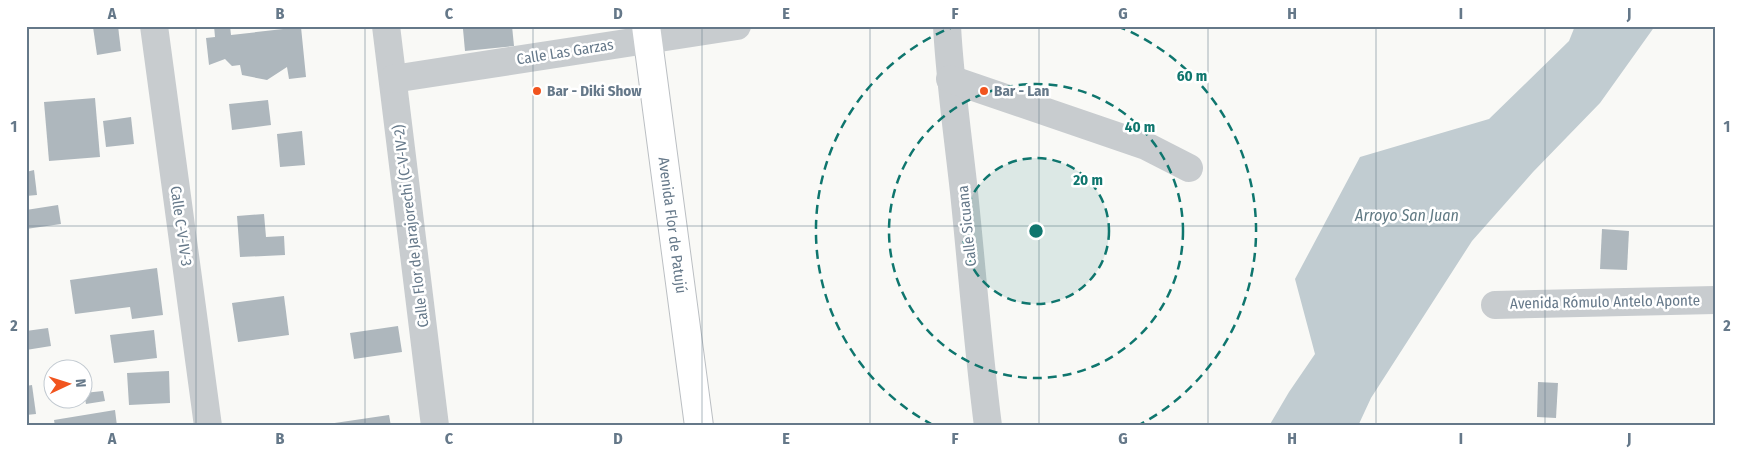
<svg xmlns="http://www.w3.org/2000/svg" width="1741" height="452" viewBox="0 0 1741 452" font-family="'Fira Sans Condensed',sans-serif">
  <style>
    .water { fill: #c1ccd1 }
    .building { fill: #aeb7bd }
    .lines { fill: none; stroke-linecap: round; stroke-linejoin: round }
    .major-casing { stroke: #bbbfc3; stroke-width: 30 }
    .minor { stroke: #c8cccf; stroke-width: 28 }
    .major { stroke: #fff; stroke-width: 28 }
    .grid { fill: none; stroke: #657889; stroke-width: 1; stroke-opacity: 0.55 }
    .ring { fill: none; stroke: #0f766e; stroke-width: 2.5; stroke-dasharray: 9 6 }
    .poi-dot { fill: #f1541e; stroke: #fff; stroke-width: 2 }
    .labels { text-anchor: middle; dominant-baseline: central; stroke-width: 5; stroke-linejoin: round; paint-order: stroke }
    .street-label { font-size: 15px; fill: #657889; stroke: #fff }
    .poi-label { font-size: 15px; font-weight: bold; fill: #657889; stroke: #fff; text-anchor: start }
    .water-label { font-size: 16px; font-style: italic; fill: #617a84; stroke: #fff }
    .centre { fill: #0f766e; stroke: #fff; stroke-width: 2.5 }
    .ring-label { font-size: 15px; text-anchor: middle; font-weight: bold; fill: #0f766e; stroke: #fff; stroke-width: 5; stroke-linejoin: round; paint-order: stroke }
    .neatline { fill: none; stroke: #657889; stroke-width: 2 }
    .grid-label { font-size: 16px; text-anchor: middle; font-weight: bold; fill: #657889 }
  </style>
  <rect width="100%" height="100%" fill="#f9f9f6"/>
  <polygon class="water" points="1575,26 1655,26 1600,103 1533,172 1472,241 1371,398 1358,426 1269,426 1289,392 1315,354 1295,279 1360,157 1489,119 1569,41"/>
  <g class="building">
    <polygon points="100,26 118,26 121,51 97,55 93,27"/>
    <polygon points="214,26 230,26 231,35 301,27 306,77 289,79 287,67 267,80 242,75 240,65 232,66 225,59 209,65 206,38 215,37"/>
    <polygon points="491,26 512,26 514,46 465,51 463,29"/>
    <polygon points="95,98 100,157 49,161 44,102"/>
    <polygon points="268,100 271,125 232,130 229,104"/>
    <polygon points="131,117 134,144 106,147 103,121"/>
    <polygon points="302,131 305,165 280,167 277,134"/>
    <polygon points="34,170 37,195 26,196 26,172"/>
    <polygon points="58,205 61,224 26,229 26,210"/>
    <polygon points="264,214 266,237 284,236 285,255 240,257 237,216"/>
    <polygon points="1602,229 1629,231 1627,270 1600,269"/>
    <polygon points="157,268 163,315 132,319 130,307 75,314 70,280"/>
    <polygon points="284,296 289,335 238,342 232,303"/>
    <polygon points="398,326 402,352 354,359 350,333"/>
    <polygon points="48,328 51,346 26,350 26,331"/>
    <polygon points="154,330 157,358 114,363 110,335"/>
    <polygon points="169,371 170,403 129,405 127,373"/>
    <polygon points="1538,382 1558,383 1556,418 1537,417"/>
    <polygon points="32,385 36,414 26,415 26,386"/>
    <polygon points="103,391 105,401 86,404 84,393"/>
    <polygon points="115,410 117,426 55,426 54,420"/>
    <polygon points="389,415 391,426 321,426 321,425"/>
  </g>
  <g class="lines">
    <defs>
      <g id="major">
        <path id="s1" d="M646,26l53,400"/>
      </g>
    </defs>
    <use href="#major" class="major-casing"/>
    <g class="minor">
      <polyline points="154,26 208,426"/>
      <polyline points="386,26 435,426"/>
      <path d="M947,26c3,56 11,111 17,166 8,78 14,156 24,234"/>
      <polyline points="393,79 737,26"/>
      <polyline points="950,79 1146,146 1189,168"/>
      <polyline points="1495,305 1715,300"/>
    </g>
    <use href="#major" class="major"/>
  </g>
  <path class="grid" d="M196,26v400M365,26v400M533,26v400M702,26v400M870,26v400M1039,26v400M1208,26v400M1376,26v400M1545,26v400M26,226h1689"/>
  <circle cx="1036" cy="231" r="73" fill="#0f766e" fill-opacity=".12"/>
  <g class="ring">
    <circle cx="1036" cy="231" r="73"/>
    <circle cx="1036" cy="231" r="147"/>
    <path d="M933 425A220 220 0 0 1 955 26M1117 26A220 220 0 0 1 1139 425"/>
  </g>
  <g class="poi-dot">
    <circle cx="537" cy="91" r="5"/>
    <circle cx="984" cy="91" r="5"/>
  </g>
  <g class="labels">
    <g class="street-label">
      <text transform="translate(565 52) rotate(-9)">Calle Las Garzas</text>
      <text transform="translate(181 226) rotate(82)">Calle C-V-IV-3</text>
      <text transform="translate(411 226) rotate(-97)">Calle Flor de Jarajorechi (C-V-IV-2)</text>
      <text stroke="none"><textPath href="#s1" startOffset="201">Avenida Flor de Patujú</textPath></text>
      <text transform="translate(967 226) rotate(-96)">Calle Sicuana</text>
      <text transform="translate(1605 302) rotate(-1)">Avenida Rómulo Antelo Aponte</text>
    </g>
    <g class="poi-label">
      <text x="547" y="91">Bar - Diki Show</text>
      <text x="994" y="91">Bar - Lan</text>
    </g>
    <g class="water-label">
      <text x="1407" y="215">Arroyo San Juan</text>
    </g>
  </g>
  <circle cx="1036" cy="231" r="8" class="centre"/>
  <g class="ring-label">
    <text x="1192" y="81">60 m</text>
    <text x="1140" y="132">40 m</text>
    <text x="1088" y="185">20 m</text>
  </g>
  <rect width="1741" height="452" fill="none" stroke="#ffffff" stroke-width="55"/>
  <g transform="translate(68 384) rotate(86)"><circle r="24" fill="#ffffff" stroke="#c1c9d0"/>
  <path d="M0-4L9 19L0 12L-9 19Z" fill="#f1541e"/>
  <text y="-8" font-size="14" font-weight="bold" text-anchor="middle" fill="#657889">N</text>
  </g>
  <rect x="28" y="28" width="1686" height="396" class="neatline"/>
  <g class="grid-label">
    <text x="112" y="19">A</text>
    <text x="280" y="19">B</text>
    <text x="449" y="19">C</text>
    <text x="618" y="19">D</text>
    <text x="786" y="19">E</text>
    <text x="955" y="19">F</text>
    <text x="1123" y="19">G</text>
    <text x="1292" y="19">H</text>
    <text x="1461" y="19">I</text>
    <text x="1629" y="19">J</text>
    <text x="14" y="132">1</text>
    <text x="1727" y="132">1</text>
    <text x="14" y="331">2</text>
    <text x="1727" y="331">2</text>
    <text x="112" y="444">A</text>
    <text x="280" y="444">B</text>
    <text x="449" y="444">C</text>
    <text x="618" y="444">D</text>
    <text x="786" y="444">E</text>
    <text x="955" y="444">F</text>
    <text x="1123" y="444">G</text>
    <text x="1292" y="444">H</text>
    <text x="1461" y="444">I</text>
    <text x="1629" y="444">J</text>
  </g>
</svg>
